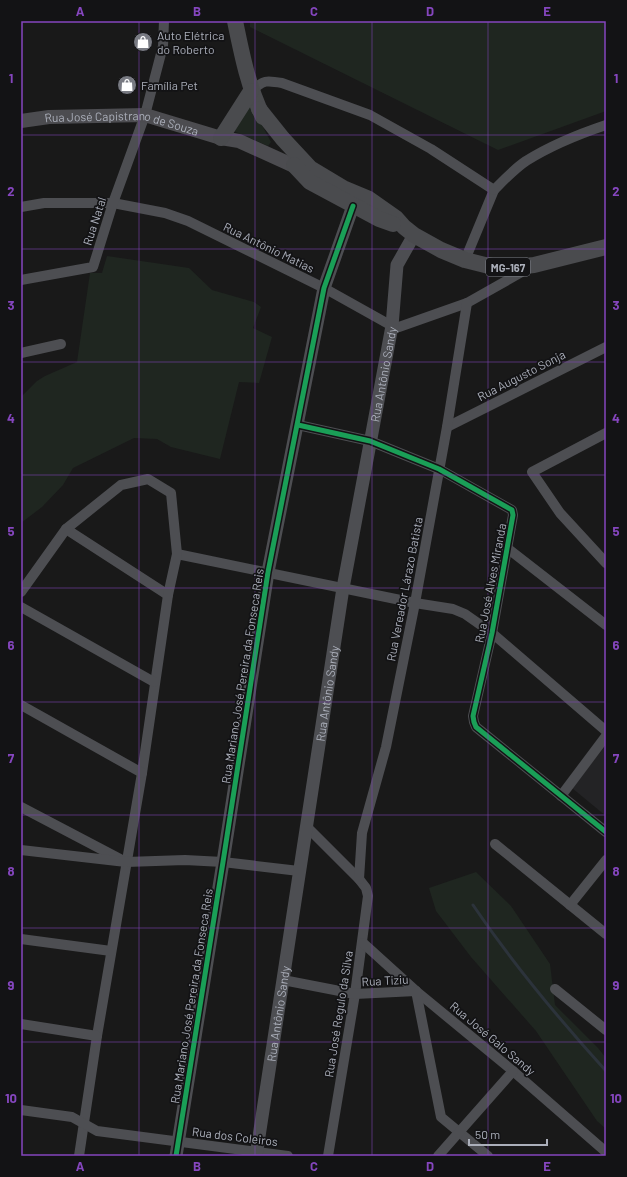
<svg xmlns="http://www.w3.org/2000/svg" width="627" height="1177" viewBox="0 0 627 1177" font-family="Barlow,sans-serif">
  <style>
    .built { fill: #232325 }
    .green { fill: #1f2620 }
    .lines { fill: none; stroke-linecap: round; stroke-linejoin: round }
    .stream { stroke: #2c333b; stroke-width: 3 }
    .minor { stroke: #4d4e52; stroke-width: 10 }
    .tertiary { stroke: #4d4e52; stroke-width: 13 }
    .secondary { stroke: #4c4c50; stroke-width: 14 }
    .primary { stroke: #4a4b4e; stroke-width: 16 }
    .cycleway-casing { stroke: #131315; stroke-width: 8 }
    .cycleway { stroke: #1a9f57; stroke-width: 5 }
    .grid { fill: none; stroke: #8546be; stroke-width: 1; stroke-opacity: 0.55 }
    .labels { text-anchor: middle; dominant-baseline: central; stroke-width: 3.5; stroke-linejoin: round; paint-order: stroke }
    .shield { fill: #131315; stroke: #7d8088; stroke-width: 1 }
    .shield-label { font-size: 11px; font-weight: bold; fill: #abafba }
    .poi-label { font-size: 12px; fill: #abafba; stroke: #131315; text-anchor: start }
    .street-label { font-size: 12px; fill: #abafba; stroke: #131315 }
    .neatline { fill: none; stroke: #8546be; stroke-width: 1.5 }
    .grid-label { font-size: 13px; text-anchor: middle; font-weight: bold; fill: #8546be }
  </style>
  <rect width="100%" height="100%" fill="#191919"/>
  <polygon class="built" points="606,745 606,816 572,788"/>
  <g class="green">
    <polygon points="250,21 606,21 606,111 498,150 250,27"/>
    <polygon points="248,99 271,142 268,146 229,129"/>
    <polygon points="107,256 189,268 212,290 254,302 261,307 253,328 272,337 259,383 239,382 220,459 171,447 157,439 134,438 73,468 63,485 42,507 21,523 21,397 37,381 45,376 77,362 90,273 102,273"/>
    <polygon points="476,872 511,906 550,964 555,1005 598,1048 606,1058 606,1129 597,1121 536,1031 471,957 436,911 429,888"/>
  </g>
  <g class="lines">
    <path class="stream" d="M473,905c40,59 85,113 133,166"/>
    <g class="minor">
      <path d="M251,91c13,-11 15,-11 31,-8l88,32 61,34 63,41 -29,70"/>
      <path d="M494,190c10,-10 20,-21 32,-29 24,-15 53,-27 80,-36"/>
      <polyline points="21,207 44,203 113,203 165,213 188,221 324,288 392,326 399,327 467,303 527,269"/>
      <polyline points="21,280 93,267 113,203 145,115 163,46 164,21"/>
      <polyline points="21,353 61,344"/>
      <polyline points="298,425 370,441 439,469 512,510 513,515 492,633 473,716 474,722 476,727 606,832"/>
      <polyline points="447,427 606,347"/>
      <polyline points="606,433 532,472 560,513 606,563"/>
      <polyline points="66,529 168,595"/>
      <polyline points="507,548 606,625"/>
      <polyline points="177,554 415,603 453,609 465,614 492,633 606,731"/>
      <polyline points="21,592 66,529 121,485 148,479 171,493 177,554 168,595 142,773 97,1036 79,1156"/>
      <polyline points="21,607 154,682"/>
      <polyline points="21,705 142,773"/>
      <polyline points="561,796 606,736"/>
      <polyline points="21,807 120,859"/>
      <polyline points="306,826 359,879 366,888 368,896 355,994 328,1156"/>
      <polyline points="495,844 606,934"/>
      <polyline points="21,850 126,862 185,860 223,862 299,871"/>
      <polyline points="359,879 362,833 386,747 415,603 447,427 467,303"/>
      <polyline points="570,905 606,860"/>
      <polyline points="21,939 111,951"/>
      <polyline points="363,943 416,991 513,1071 606,1152"/>
      <polyline points="283,980 355,994 416,991 441,1117 488,1156"/>
      <polyline points="555,989 606,1030"/>
      <polyline points="21,1024 97,1036"/>
      <polyline points="21,1110 72,1117 97,1131 288,1156"/>
      <polyline points="438,1156 513,1071"/>
    </g>
    <g class="tertiary">
      <polyline points="176,1156 223,862 268,572 324,288 353,206"/>
      <path id="s1" d="M256,1156l87,-568 49,-262 5,-61 17,-30"/>
    </g>
    <path class="secondary" id="s2" d="M21,121l28,-4 96,-2 76,23 18,3 64,29"/>
    <g class="primary">
      <path d="M235,21c7,34 13,65 28,96"/>
      <polyline points="259,109 283,139 310,168 345,189 369,199 396,218 404,227 414,235 441,250 465,260 485,265 506,268 534,265 606,247"/>
      <polyline points="221,138 251,91"/>
      <polyline points="294,165 310,182 379,219 393,224"/>
    </g>
    <defs>
      <g id="cycleway">
        <polyline points="298,425 370,441 439,469 512,510 513,515 492,633 473,716 474,722 476,727 606,832"/>
        <polyline points="176,1156 223,862 268,572 324,288 353,206"/>
      </g>
    </defs>
    <use href="#cycleway" class="cycleway-casing"/>
    <use href="#cycleway" class="cycleway"/>
  </g>
  <path class="grid" d="M139,21v1135M255,21v1135M372,21v1135M488,21v1135M21,135h585M21,249h585M21,362h585M21,475h585M21,588h585M21,702h585M21,815h585M21,928h585M21,1042h585"/>
  <defs>
    <symbol id="shop-disc" viewBox="-11 -11 22 22"><circle r="9.5" fill="#787a82" stroke="#131315"/><path d="M-5-2.5h2.3a2.7 3.5 0 0 1 5.4 0H5L5.5 6h-11ZM-1.5-2.5h3a1.5 2.3 0 0 0-3 0Z" fill="#fff"/></symbol>
  </defs>
  <g fill-rule="evenodd">
    <use href="#shop-disc" x="132" y="31" width="22" height="22"/>
    <use href="#shop-disc" x="116" y="74" width="22" height="22"/>
  </g>
  <g class="labels">
    <rect class="shield" x="486" y="258" width="44" height="18" rx="3"/>
    <g class="shield-label">
      <text x="508" y="267">MG-167</text>
    </g>
    <g class="poi-label">
      <text x="157" y="35">Auto Elétrica<tspan x="157" dy="14">do Roberto</tspan></text>
      <text x="141" y="85">Família Pet</text>
    </g>
    <g class="street-label">
      <text stroke="none"><textPath href="#s2" startOffset="102">Rua José Capistrano de Souza</textPath></text>
      <text transform="translate(94 221) rotate(-72)">Rua Natal</text>
      <text transform="translate(269 247) rotate(26)">Rua Antônio Matias</text>
      <text stroke="none"><textPath href="#s1" startOffset="792">Rua Antônio Sandy</textPath></text>
      <text transform="translate(521 375) rotate(-27)">Rua Augusto Sonja</text>
      <text transform="translate(490 583) rotate(-79)">Rua José Alves Miranda</text>
      <text transform="translate(404 589) rotate(-79)">Rua Vereador Lárazo Batista</text>
      <text transform="translate(242 676) rotate(-81)">Rua Mariano José Pereira da Fonseca Reis</text>
      <text stroke="none"><textPath href="#s1" startOffset="468">Rua Antônio Sandy</textPath></text>
      <text transform="translate(385 980) rotate(-3)">Rua Tiziu</text>
      <text transform="translate(191 996) rotate(-81)">Rua Mariano José Pereira da Fonseca Reis</text>
      <text stroke="none"><textPath href="#s1" startOffset="144">Rua Antônio Sandy</textPath></text>
      <text transform="translate(338 1014) rotate(-81)">Rua José Regulo da Silva</text>
      <text transform="translate(493 1038) rotate(40)">Rua José Galo Sandy</text>
      <text transform="translate(235 1136) rotate(7)">Rua dos Coleiros</text>
    </g>
  </g>
  <rect width="627" height="1177" fill="none" stroke="#131315" stroke-width="44"/>
  <path d="M469 1139v6h78v-6" fill="none" stroke="#abafba" stroke-width="2"/>
  <text x="475" y="1139" font-size="12" fill="#abafba" stroke="#131315" stroke-width="3" paint-order="stroke">50 m</text>
  <rect x="22" y="22" width="583" height="1133" class="neatline"/>
  <g class="grid-label">
    <text x="80" y="16">A</text>
    <text x="197" y="16">B</text>
    <text x="314" y="16">C</text>
    <text x="430" y="16">D</text>
    <text x="547" y="16">E</text>
    <text x="11" y="83">1</text>
    <text x="616" y="83">1</text>
    <text x="11" y="196">2</text>
    <text x="616" y="196">2</text>
    <text x="11" y="310">3</text>
    <text x="616" y="310">3</text>
    <text x="11" y="423">4</text>
    <text x="616" y="423">4</text>
    <text x="11" y="536">5</text>
    <text x="616" y="536">5</text>
    <text x="11" y="650">6</text>
    <text x="616" y="650">6</text>
    <text x="11" y="763">7</text>
    <text x="616" y="763">7</text>
    <text x="11" y="876">8</text>
    <text x="616" y="876">8</text>
    <text x="11" y="990">9</text>
    <text x="616" y="990">9</text>
    <text x="11" y="1103">10</text>
    <text x="616" y="1103">10</text>
    <text x="80" y="1171">A</text>
    <text x="197" y="1171">B</text>
    <text x="314" y="1171">C</text>
    <text x="430" y="1171">D</text>
    <text x="547" y="1171">E</text>
  </g>
</svg>
